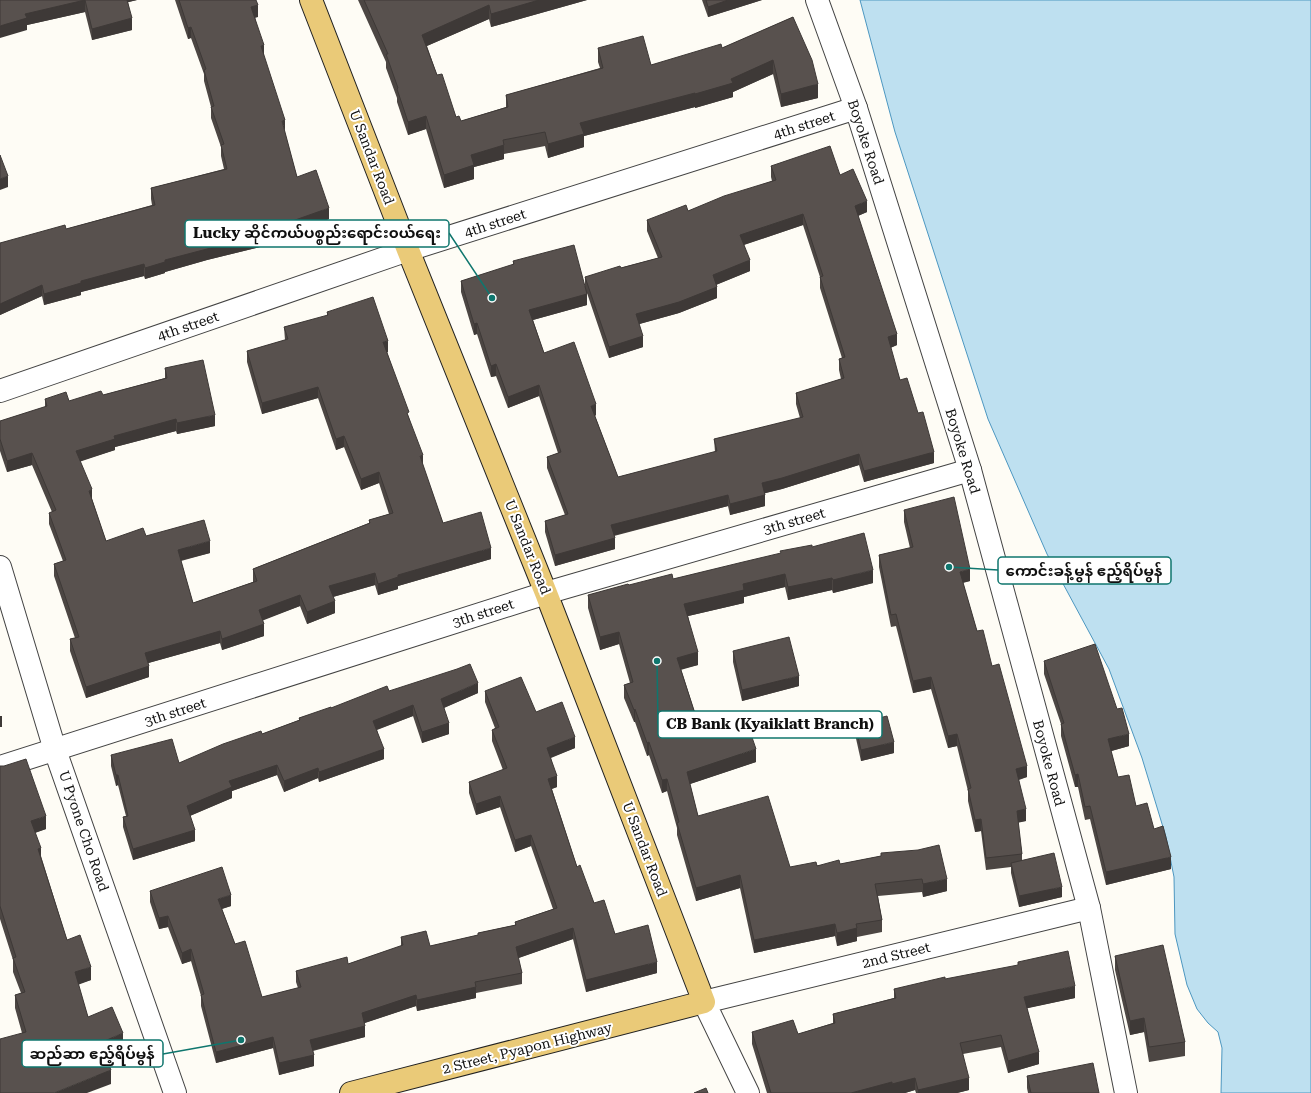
<svg xmlns="http://www.w3.org/2000/svg" width="1311" height="1093" viewBox="0 0 1311 1093" font-family="'Roboto Serif','Noto Sans Myanmar',serif">
  <style>
    .water { fill: #bee0f0; stroke: #4d97c0 }
    .lines { fill: none; stroke-linecap: round; stroke-linejoin: round }
    .minor-casing { stroke: #434343; stroke-width: 24 }
    .primary-casing { stroke: #212121; stroke-width: 24 }
    .minor { stroke: #fff; stroke-width: 22 }
    .primary { stroke: #eaca78; stroke-width: 22 }
    .wall { fill: #4c4643; fill-rule: evenodd }
    .shaded-wall { fill: #3e3937 }
    .building { fill: #58514e; stroke: #3e3937 }
    .labels { text-anchor: middle; dominant-baseline: central; stroke-width: 4; stroke-linejoin: round; paint-order: stroke }
    .street-label { font-size: 14px; fill: #101010; stroke: #fff }
    .leader { fill: none; stroke: #0f766e; stroke-width: 1.5 }
    .callout-dot { fill: #0f766e; stroke: #fff; stroke-width: 1.5 }
    .callout { fill: #fff; stroke: #0f766e; stroke-width: 1.5 }
    .callout-label { font-size: 15px; text-anchor: middle; font-weight: bold; fill: #101010 }
  </style>
  <rect width="100%" height="100%" fill="#fefcf5"/>
  <polygon class="water" points="860,0 1311,0 1311,1093 1221,1093 1222,1048 1218,1032 1208,1023 1197,1009 1187,985 1175,934 1174,877 1166,837 1142,758 1109,669 1047,554 988,419 895,132"/>
  <g class="lines">
    <defs>
      <g id="minor">
        <polyline points="817,0 856,108 970,470 1089,908 1126,1093"/>
        <polyline points="0,391 408,250 856,108"/>
        <polyline points="0,567 55,750 175,1093"/>
        <polyline points="0,767 546,593 970,470"/>
        <polyline points="748,1093 704,1002 1089,908"/>
      </g>
      <polyline id="primary" points="311,0 408,250 546,593 704,1002 351,1093"/>
    </defs>
    <use href="#minor" class="minor-casing"/>
    <use href="#primary" class="primary-casing"/>
    <use href="#minor" class="minor"/>
    <use href="#primary" class="primary"/>
  </g>
  <g class="wall">
    <polygon points="0,0 137,0 128,2 132,30 92,40 85,12 27,25 27,30"/>
    <polygon points="175,0 256,0 258,17 255,17 264,56 297,177 329,219 268,242 268,245 207,260 165,272 165,273 145,279 144,276 81,292 81,295 44,305 42,296 0,315 0,243 66,229 152,205 151,199 151,188 224,169 221,156 221,147 211,118 211,107 204,81 204,74 191,38 188,39"/>
    <polygon points="358,0 587,0 491,27 489,19 427,46 437,75 456,117 461,121 506,107 506,95 600,68 598,62 598,48 651,65 722,48 793,17 818,98 781,107 773,74 733,92 733,97 695,108 695,107 584,136 584,147 548,158 545,146 504,154 504,159 474,167 474,179 444,188 426,129 408,135 397,102 397,98 386,68 386,62"/>
    <polygon points="702,0 762,0 708,17"/>
    <path d="M771,166l69,9 27,37 -9,4 39,129 -7,3 10,32 34,83 -70,19 -5,-17 -77,24 -17,4v13l-35,9 -2,-9 -114,30 1,13 -60,17 -10,-34v-11l20,-6 -18,-47v-11l11,-4 -19,-57 -31,12 -12,-32 -5,1 -14,-43 -3,1 -13,-43v-11l52,-16v-4l72,26v-10l73,-19 -11,-27v-11l41,-9 84,-30 -1,-4zM803,225l17,52v11l22,70 -3,1v11l2,9 -45,14v11l4,14 -86,21 1,13 -97,25 -23,-61 1,-1 -52,-62 -11,-33 54,-15v-12l22,65 34,-11 -4,-23 40,-11 38,-15 -1,-13 34,-14 -6,-26z"/>
    <polygon points="327,312 388,352 387,352 409,418 423,466 443,523 491,559 398,586 398,589 378,595 375,585 333,597 335,613 307,624 300,606 262,620 264,636 222,650 220,643 148,663 149,677 86,698 70,651 70,639 75,638 54,576 54,564 63,561 49,524 49,513 52,512 32,465 7,472 0,451 0,421 45,407 45,399 69,401 103,395 165,378 165,368 215,426 177,434 176,431 115,447 115,450 80,461 92,499 106,541 146,536 210,553 181,561 193,603 253,582 253,569 369,523 369,520 389,514 379,483 361,490 344,447 336,450 318,398 262,414 247,362 247,351 285,340 284,327 327,316"/>
    <polygon points="904,510 970,581 963,583 977,631 992,666 1027,777 1019,780 1026,821 1018,822 1022,854 1022,860 1062,897 1019,907 1011,873 1011,867 986,870 981,831 975,832 968,801 968,791 957,746 948,748 931,689 913,693 896,626 891,627 879,567 879,555 910,548 904,522"/>
    <polygon points="812,547 873,583 833,593 832,590 788,600 785,587 744,597 744,603 688,616 698,665 681,669 701,732 756,762 690,784 698,816 790,867 840,864 881,856 881,853 947,891 923,897 922,892 878,896 882,920 882,932 857,937 857,941 837,946 835,936 754,953 740,888 696,901 677,835 677,828 667,791 662,793 649,755 647,756 635,722 634,722 624,698 624,685 630,683 619,644 600,650 588,608 588,595 629,585 673,579"/>
    <polygon points="733,651 799,686 742,701 733,662"/>
    <polygon points="1044,661 1129,746 1111,751 1118,777 1136,806 1154,829 1171,869 1106,885 1090,819 1085,820 1078,787 1075,787 1061,736 1061,724 1044,674"/>
    <polygon points="389,691 478,693 444,708 449,734 422,743 413,716 377,730 384,759 319,782 318,778 284,792 277,775 232,791 232,798 190,816 195,841 133,860 123,827 123,817 126,816 118,785 116,786 111,766 111,755 179,763 262,734 299,720 299,718 331,708"/>
    <polygon points="485,691 536,712 575,748 551,758 557,787 552,789 577,867 594,903 615,934 657,973 586,992 573,939 518,958 522,973 522,984 476,993 476,998 417,1011 416,1006 364,1023 365,1037 313,1051 314,1066 279,1075 273,1048 216,1063 201,1006 201,996 191,961 182,964 168,927 159,929 150,902 150,891 231,906 222,909 235,944 262,997 298,988 296,982 296,971 348,964 401,946 401,937 430,946 478,935 478,933 515,925 515,922 553,909 531,846 515,852 500,807 476,815 469,793 469,782 503,770 492,741 492,730 495,728 485,702"/>
    <polygon points="855,724 894,753 861,761 855,734"/>
    <polygon points="0,766 46,829 35,833 41,856 67,940 91,980 78,984 88,1017 123,1046 105,1054 111,1084 22,1033 15,1008 15,995 21,993 13,972 13,960 0,919"/>
    <polygon points="1115,956 1185,1042 1185,1056 1149,1062 1144,1032 1130,1035 1115,970"/>
    <polygon points="1018,962 1075,998 1027,1008 1039,1064 1008,1073 1001,1047 963,1054 969,1090 957,1093 916,1093 915,1090 905,1093 767,1093 752,1044 752,1032 798,1034 833,1023 833,1014 894,998 894,989 1018,966"/>
    <polygon points="1027,1076 1099,1093 1028,1093 1027,1088"/>
  </g>
  <g class="shaded-wall">
    <polygon points="85,0 85,12 27,25 27,30 0,38 0,26 25,14"/>
    <polygon points="125,0 137,0 125,3"/>
    <polygon points="539,0 587,0 491,27 491,14"/>
    <polygon points="728,0 762,0 708,17 708,7"/>
    <polygon points="258,5 258,17 251,19 251,7"/>
    <polygon points="489,5 489,19 422,48 422,35"/>
    <polygon points="132,18 132,30 92,40 92,29"/>
    <polygon points="191,27 191,38 188,39 188,28"/>
    <polygon points="264,45 264,56 261,57 261,46"/>
    <polygon points="773,60 773,74 733,92 733,97 695,108 695,94"/>
    <polygon points="818,84 818,98 781,107 781,94"/>
    <polygon points="695,93 695,107 584,136 584,147 548,158 548,144 580,123"/>
    <polygon points="426,116 426,129 408,135 408,122"/>
    <polygon points="285,120 285,132 282,121"/>
    <polygon points="504,145 504,159 474,167 474,179 444,188 444,175 471,155"/>
    <polygon points="8,176 8,187 0,190 0,179"/>
    <polygon points="867,201 867,212 855,217 855,206"/>
    <polygon points="329,208 329,219 268,242 268,245 207,260 165,272 165,273 145,279 145,268 165,260 267,230"/>
    <polygon points="803,214 803,225 740,246 740,235"/>
    <polygon points="750,260 750,271 713,286 713,275"/>
    <polygon points="144,264 144,276 81,292 81,295 44,305 44,294 81,281"/>
    <polygon points="42,285 42,296 0,315 0,304"/>
    <polygon points="717,287 717,298 679,313 636,325 636,314"/>
    <polygon points="587,294 587,305 529,321 529,310"/>
    <polygon points="477,323 477,334 474,335 474,324"/>
    <polygon points="897,334 897,345 888,349 888,337"/>
    <polygon points="643,336 643,347 609,358 609,347"/>
    <polygon points="388,341 388,352 383,354 383,342"/>
    <polygon points="496,364 496,376 491,377 491,366"/>
    <polygon points="539,385 539,396 508,408 508,397"/>
    <polygon points="318,387 318,398 262,414 262,403"/>
    <polygon points="596,404 596,415 591,417 591,406"/>
    <polygon points="215,415 215,426 177,434 177,423"/>
    <polygon points="176,419 176,431 115,447 115,450 76,463 76,451 114,436"/>
    <polygon points="344,436 344,447 336,450 336,439"/>
    <polygon points="934,452 934,463 864,482 864,471"/>
    <polygon points="32,453 32,465 7,472 7,461"/>
    <polygon points="859,454 859,465 782,489 762,494 762,483"/>
    <polygon points="423,455 423,466 420,456"/>
    <polygon points="379,472 379,483 361,490 361,479"/>
    <polygon points="92,489 92,501 89,491"/>
    <polygon points="728,495 728,506 611,536 611,525"/>
    <polygon points="765,495 765,506 730,515 730,504"/>
    <polygon points="615,538 615,549 555,566 555,555"/>
    <polygon points="210,541 210,553 178,561 178,550"/>
    <polygon points="491,548 491,559 398,586 398,589 378,595 378,584 398,575"/>
    <polygon points="970,569 970,581 960,583 960,572"/>
    <polygon points="873,570 873,583 833,593 833,580"/>
    <polygon points="375,573 375,585 329,598 329,586"/>
    <polygon points="785,574 785,587 744,597 744,603 684,617 684,604 743,584"/>
    <polygon points="832,578 832,590 788,600 788,587"/>
    <polygon points="300,595 300,606 259,622 259,610"/>
    <polygon points="335,601 335,613 307,624 307,612"/>
    <polygon points="264,624 264,636 222,650 222,639"/>
    <polygon points="220,631 220,643 145,664 145,653"/>
    <polygon points="619,632 619,644 600,650 600,637"/>
    <polygon points="698,652 698,665 677,671 677,658"/>
    <polygon points="149,666 149,677 86,698 86,687"/>
    <polygon points="799,676 799,686 742,701 742,690"/>
    <polygon points="931,677 931,689 913,693 913,681"/>
    <polygon points="478,683 478,693 441,709 441,699"/>
    <polygon points="413,705 413,716 373,731 373,721"/>
    <polygon points="635,709 635,722 634,722 634,710"/>
    <rect x="0" y="716" width="2" height="11"/>
    <polygon points="449,723 449,734 422,743 422,732"/>
    <polygon points="957,734 957,746 948,748 948,736"/>
    <polygon points="1129,734 1129,746 1108,752 1108,739"/>
    <polygon points="575,737 575,748 547,759 547,748"/>
    <polygon points="649,742 649,755 647,756 647,743"/>
    <polygon points="894,742 894,753 861,761 861,750"/>
    <polygon points="384,749 384,759 319,782 319,772"/>
    <polygon points="756,749 756,762 687,785 687,772"/>
    <polygon points="277,765 277,775 232,791 232,798 187,817 187,806 229,781"/>
    <polygon points="1027,766 1027,777 1016,780 1016,769"/>
    <polygon points="318,768 318,778 284,792 284,781"/>
    <polygon points="1078,774 1078,787 1075,787 1075,775"/>
    <polygon points="116,775 118,775 118,785 116,786"/>
    <polygon points="557,776 557,787 548,790 548,779"/>
    <polygon points="667,779 667,791 662,793 662,780"/>
    <polygon points="500,796 500,807 476,815 476,804"/>
    <polygon points="1026,809 1026,821 1017,823 1017,811"/>
    <polygon points="46,816 46,829 31,834 31,821"/>
    <polygon points="981,819 981,831 975,832 975,820"/>
    <polygon points="195,830 195,841 133,860 133,849"/>
    <polygon points="531,835 531,846 515,852 515,840"/>
    <polygon points="41,848 41,862 38,849"/>
    <polygon points="1171,857 1171,869 1106,885 1106,872"/>
    <polygon points="740,875 740,888 696,901 696,888"/>
    <polygon points="947,879 947,891 923,897 923,884"/>
    <polygon points="1062,887 1062,897 1019,907 1019,896"/>
    <polygon points="231,895 231,906 218,910 218,899"/>
    <polygon points="168,916 168,927 159,929 159,918"/>
    <polygon points="835,924 835,936 754,953 754,940"/>
    <polygon points="573,928 573,939 516,959 516,947"/>
    <polygon points="857,928 857,941 837,946 837,933"/>
    <polygon points="191,949 191,961 182,964 182,953"/>
    <polygon points="657,962 657,973 586,992 586,980"/>
    <polygon points="91,967 91,980 75,986 75,972"/>
    <polygon points="1075,986 1075,998 1024,1009 1024,997"/>
    <polygon points="476,987 476,998 417,1011 417,1000"/>
    <polygon points="416,995 416,1006 362,1024 362,1013"/>
    <polygon points="1144,1018 1144,1032 1130,1035 1130,1021"/>
    <polygon points="365,1026 365,1037 310,1051 310,1040"/>
    <polygon points="123,1033 123,1046 100,1056 100,1043"/>
    <polygon points="273,1037 273,1048 216,1063 216,1052"/>
    <polygon points="1039,1052 1039,1064 1008,1073 1008,1061"/>
    <polygon points="314,1055 314,1066 279,1075 279,1063"/>
    <polygon points="111,1070 111,1084 87,1093 54,1093"/>
    <polygon points="915,1078 915,1090 905,1093 892,1093 892,1084"/>
    <polygon points="969,1078 969,1090 957,1093 918,1093 918,1090"/>
    <polygon points="892,1082 892,1093 851,1093"/>
  </g>
  <g class="building">
    <polygon points="0,0 85,0 25,14 27,18 0,26"/>
    <polygon points="85,0 127,0 132,18 92,29"/>
    <polygon points="179,0 256,0 258,5 251,7 264,45 261,46 285,120 282,121 297,177 316,170 329,208 267,230 268,234 207,249 165,260 165,262 145,268 144,264 81,281 81,283 44,294 42,285 0,304 0,243 65,225 66,229 155,205 151,188 227,169 221,145 224,144 211,107 214,106 204,70 206,69 191,27 188,28"/>
    <polygon points="364,0 539,0 491,14 489,5 422,35 437,75 442,74 456,117 459,116 461,121 508,107 506,95 603,68 598,48 643,36 651,65 721,44 722,48 793,17 812,60 818,84 781,94 773,60 731,79 733,83 695,94 695,93 580,123 584,134 548,144 545,132 503,140 504,145 471,155 474,165 444,175 426,116 408,122 397,89 398,88 386,54 388,54"/>
    <polygon points="706,0 728,0 708,7"/>
    <polygon points="830,146 840,175 853,169 867,201 855,206 897,334 888,337 900,380 907,378 918,413 923,412 934,452 864,471 859,454 782,478 762,483 765,495 730,504 728,495 611,525 615,538 555,555 545,521 568,514 547,457 561,452 539,385 508,397 496,364 491,366 477,323 474,324 461,281 514,264 513,261 574,245 587,294 529,310 544,353 574,342 596,404 591,406 618,477 717,451 714,439 803,417 796,393 844,378 839,359 845,357 820,277 823,276 803,214 740,235 750,260 713,275 717,287 679,302 636,314 643,336 609,347 585,277 620,266 621,268 662,257 647,220 686,205 688,211 724,196 776,180 771,166"/>
    <polygon points="0,155 8,176 0,179"/>
    <polygon points="373,297 388,341 383,342 409,412 407,413 423,455 420,456 443,523 481,512 491,548 398,575 398,577 378,584 375,573 329,586 335,601 307,612 300,595 259,610 264,624 222,639 220,631 145,653 149,666 86,687 70,639 79,637 54,564 66,560 49,513 56,510 32,453 7,461 0,439 0,421 47,406 45,399 66,392 69,401 101,391 103,395 167,378 165,368 203,360 215,415 177,423 176,419 114,436 115,439 76,451 92,489 89,491 106,541 143,528 146,536 204,520 210,541 178,550 193,603 257,581 253,569 370,523 369,520 393,513 379,472 361,479 344,436 336,439 318,387 262,403 247,351 288,339 284,327 328,315 327,312"/>
    <polygon points="954,497 970,569 960,572 977,631 983,630 992,666 999,664 1027,766 1016,769 1026,809 1017,811 1022,854 986,858 981,819 975,820 968,789 971,788 957,734 948,736 931,677 913,681 896,614 891,615 879,555 913,547 904,510"/>
    <polygon points="864,533 873,570 833,580 832,578 788,587 785,574 743,584 744,590 684,604 698,652 677,658 701,732 745,717 756,749 687,772 698,816 768,796 790,867 816,862 817,866 839,860 840,864 881,856 881,853 918,850 939,845 947,879 923,884 922,879 875,884 882,920 856,924 857,928 837,933 835,924 754,940 740,875 696,888 677,823 679,822 667,779 662,780 649,742 647,743 635,709 634,710 624,685 633,682 619,632 600,637 588,595 628,584 629,585 672,574 673,579 743,562 781,553 780,551 812,545 812,547"/>
    <polygon points="789,637 799,676 742,690 733,651"/>
    <polygon points="1095,644 1117,709 1122,708 1129,734 1108,739 1118,777 1129,775 1136,806 1147,803 1154,829 1163,826 1171,857 1106,872 1090,806 1085,807 1078,774 1075,775 1061,724 1064,723 1044,661"/>
    <polygon points="470,664 478,683 441,699 449,723 422,732 413,705 373,721 384,749 319,772 318,768 284,781 277,765 229,781 232,787 187,806 195,830 133,849 123,817 128,816 118,775 116,775 111,755 172,739 179,763 223,744 261,731 262,734 300,720 299,718 331,707 331,708 387,686 389,691 457,669"/>
    <polygon points="521,677 536,712 562,702 575,737 547,748 557,776 548,779 577,867 580,865 594,903 604,900 615,934 648,925 657,962 586,980 573,928 516,947 522,973 475,982 476,987 417,1000 416,995 362,1013 365,1026 310,1040 314,1055 279,1063 273,1037 216,1052 201,995 204,994 191,949 182,953 168,916 159,918 150,891 222,867 231,895 218,899 235,944 245,941 262,997 301,987 296,971 347,957 348,964 403,945 401,937 426,931 430,946 478,935 478,933 516,925 515,922 557,908 531,835 515,840 500,796 476,804 469,782 507,768 492,730 499,727 485,691"/>
    <polygon points="887,716 894,742 861,750 855,724"/>
    <polygon points="26,759 46,816 31,821 41,848 38,849 67,940 80,935 91,967 75,972 88,1017 112,1007 123,1033 100,1043 111,1070 54,1093 0,1093 0,1039 26,1032 15,995 25,992 13,958 16,957 0,906 0,766 4,766"/>
    <polygon points="1054,853 1062,887 1019,896 1011,863"/>
    <polygon points="1163,945 1185,1042 1149,1047 1144,1018 1130,1021 1115,956"/>
    <polygon points="1068,951 1075,986 1024,997 1039,1052 1008,1061 1001,1035 960,1043 969,1078 918,1090 915,1078 892,1084 892,1082 851,1093 771,1093 752,1032 793,1020 798,1034 835,1023 833,1014 896,998 894,989 945,977 945,979 1018,965 1018,962"/>
    <polygon points="1093,1063 1099,1093 1031,1093 1027,1076"/>
    <polygon points="706,1088 708,1093 694,1093"/>
  </g>
  <g class="labels">
    <g class="street-label">
      <text transform="translate(804 125) rotate(-18)">4th street</text>
      <text transform="translate(866 142) rotate(72)">Boyoke Road</text>
      <text transform="translate(372 157) rotate(69)">U Sandar Road</text>
      <text transform="translate(495 223) rotate(-18)">4th street</text>
      <text transform="translate(188 326) rotate(-19)">4th street</text>
      <text transform="translate(963 451) rotate(73)">Boyoke Road</text>
      <text transform="translate(794 521) rotate(-16)">3th street</text>
      <text transform="translate(528 547) rotate(68)">U Sandar Road</text>
      <text transform="translate(483 613) rotate(-18)">3th street</text>
      <text transform="translate(175 712) rotate(-18)">3th street</text>
      <text transform="translate(1049 763) rotate(75)">Boyoke Road</text>
      <text transform="translate(84 831) rotate(71)">U Pyone Cho Road</text>
      <text transform="translate(645 849) rotate(69)">U Sandar Road</text>
      <text transform="translate(896 955) rotate(-14)">2nd Street</text>
      <text transform="translate(527 1048) rotate(-14)">2 Street, Pyapon Highway</text>
    </g>
  </g>
  <path class="leader" d="M492 298L449 233M949 567L998 570M657 661L658 724M241 1040L163 1054"/>
  <g class="callout-dot">
    <circle cx="492" cy="298" r="4"/>
    <circle cx="949" cy="567" r="4"/>
    <circle cx="657" cy="661" r="4"/>
    <circle cx="241" cy="1040" r="4"/>
  </g>
  <g class="callout">
    <rect x="185" y="220" width="264" height="27" rx="4"/>
    <rect x="998" y="557" width="173" height="27" rx="4"/>
    <rect x="658" y="711" width="224" height="27" rx="4"/>
    <rect x="22" y="1040" width="141" height="27" rx="4"/>
  </g>
  <g class="callout-label">
    <text x="317" y="238">Lucky ဆိုင်ကယ်ပစ္စည်းရောင်း၀ယ်ရေး</text>
    <text x="1084" y="576">ကောင်းခန့်မွန် ဧည့်ရိပ်မွန်</text>
    <text x="770" y="729">CB Bank (Kyaiklatt Branch)</text>
    <text x="92" y="1059">ဆည်ဆာ ဧည့်ရိပ်မွန်</text>
  </g>
</svg>
